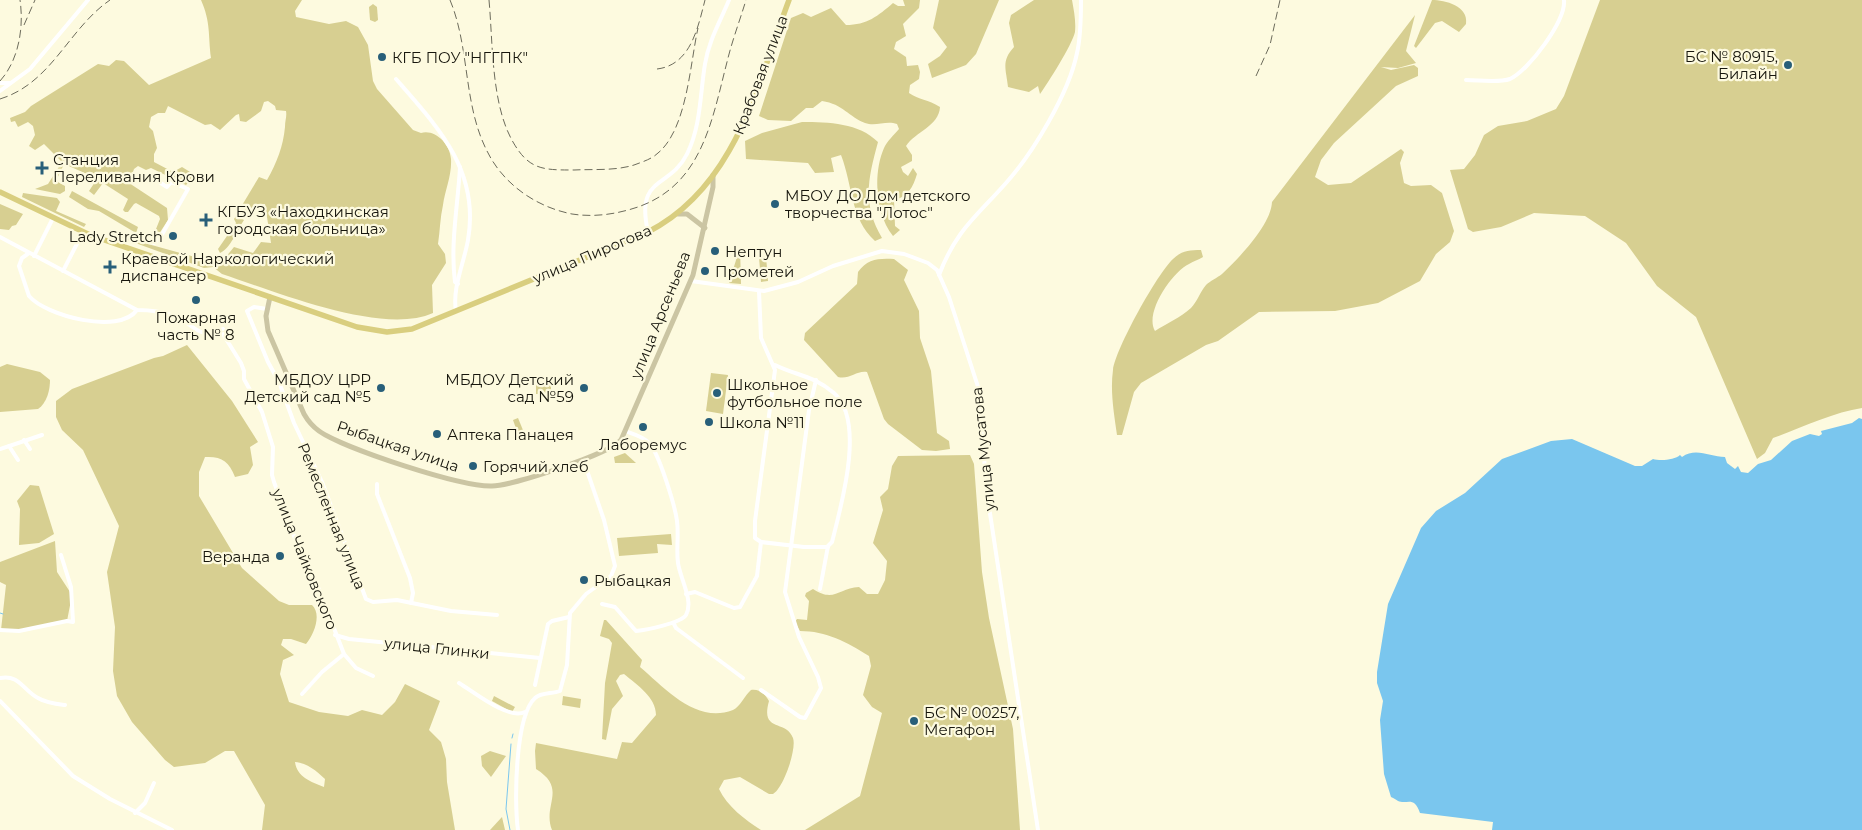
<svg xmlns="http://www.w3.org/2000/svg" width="1862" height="830" viewBox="0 0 1862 830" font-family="Montserrat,sans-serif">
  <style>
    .green { fill: #d7cf91; fill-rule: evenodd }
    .water { fill: #7ac6ee }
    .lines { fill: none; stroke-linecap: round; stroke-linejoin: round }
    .stream { stroke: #7ac6ee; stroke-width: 1 }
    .minor { stroke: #fff; stroke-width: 4 }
    .secondary { stroke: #cbc5a3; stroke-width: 5 }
    .primary { stroke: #d9ce7f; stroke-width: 5.5 }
    .rail { stroke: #6c6b5b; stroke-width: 1; stroke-dasharray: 8 4; stroke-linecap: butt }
    .poi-dot { fill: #285f79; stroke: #fdfadf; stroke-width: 2 }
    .labels { text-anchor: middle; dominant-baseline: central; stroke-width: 4.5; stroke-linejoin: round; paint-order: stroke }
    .poi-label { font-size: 15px; fill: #17160d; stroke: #fdfadf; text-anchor: start }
    .street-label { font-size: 15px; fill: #17160d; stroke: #fdfadf }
  </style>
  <rect width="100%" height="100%" fill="#fdfadf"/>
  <g class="green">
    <path d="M201,0h101l-7,11 1,6 33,7 17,-3 12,6 10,18 5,36 4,8 36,41 8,3c14,-4 29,11 30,26 1,16 -6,31 -8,46 -3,13 -3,26 -5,39l7,10 1,9 -14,22 1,28c-51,23 -159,-22 -211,-39l-9,-7 -9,1 -96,-35 105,29 12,-4 9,-11 19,6 8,-11 10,1 -6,-39 -8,1 -14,11 -5,-4 21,-35 8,3c10,-18 16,-33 18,-53 0,-7 2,-10 1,-16l-10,-1 -1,-4 -7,-5 -4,1 -3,9 -15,11 -6,-1 -1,-7 -3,1 -16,15 -9,-6 -6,1 -37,-19 -3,7h-7l-7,4 -2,10 4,4 4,17 -3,6v8l19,10 9,-5 13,8 -9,10 -35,-17 -5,2 -8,-4 -4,3 -5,14 38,25 1,12 -13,20 -3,-1 8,-20 -1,-3 -23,-13 -2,1 -6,8h-3l-2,-2 5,-11 -25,-16 -9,12 -5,-4 6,-9 -1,-5 -30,-13 -8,17 9,5v5l-5,3 -25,-5 13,-5 14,-22 -18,-18 -9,6 -6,-4 6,-11 -2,-9 -5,-4 -10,5 -3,-6 -4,1 -1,-4 15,-6 6,-6 67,-42 11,2 7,-6 8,1 25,24 62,-27c-3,-24 0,-35 -10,-58z"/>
    <path d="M903,0h17l-1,8 -16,16 3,12 -10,6 -2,7 12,8 1,9 11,-1 2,7 -1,7 -9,6 -1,8c10,7 19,6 31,14 -1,19 -25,25 -34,39l6,9v6l-11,6 2,5 5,4 5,-8 4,6c-4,13 -9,23 -23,26l1,26 5,4 -7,6c-18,-22 -20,-63 -9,-88 3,-7 10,-13 15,-19l-2,-5c-11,-4 -21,3 -32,-1 -16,-6 -22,-19 -43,-22l-9,7h-7l-15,13 -23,-1 -9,-4 32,-98 12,-5 8,4 20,-9 15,17c21,0 32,-9 47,-22l5,3h7z"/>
    <polygon points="939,0 999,0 976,54 966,65 932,78 928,64 940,56 947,47 933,28"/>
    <path d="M1034,0h38c2,11 4,21 3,32 -3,13 -27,51 -35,62l-2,-8 -9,6 -21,-5c-2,-18 -7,-26 6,-40l-5,-24 2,-8z"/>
    <path d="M1432,0c13,0 37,6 34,24l-7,8 -17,-11 -7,2 -19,25 -2,-2z"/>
    <path d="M1600,0h262v408c-28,4 -61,20 -89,30l-8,15 -8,6 -61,-142 -39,-31 -31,-43 -41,-27 -51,-3 -33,14 -28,5 -5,-3 -18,-59 14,-1 11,-14 9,-20 14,-9 29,-5 29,-12 8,-13z"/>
    <polygon points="373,4 377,7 378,20 375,22 370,20 369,7"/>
    <path d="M1415,15l-9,36 10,12 -18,5 -17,-1 10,3 23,-5 4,3v8l-22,10 -62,57 -13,17 -6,17 13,8 23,-2 50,-34 3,3 -4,11 4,20 7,3 20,-1 11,8 12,38 -4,11 -14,12 -16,27 -42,22 -43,8 -76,1 -41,29 -12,4 -65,38 -7,9 -12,43h-5c-3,-21 -7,-44 -4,-65 3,-22 44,-96 60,-111 8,-8 16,-9 28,-9l2,7c-5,3 -9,4 -14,7 -17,8 -45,49 -34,67 11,-7 26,-14 36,-23 6,-6 9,-16 15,-23 4,-4 11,-7 16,-11 17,-16 49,-49 50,-72z"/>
    <path d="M802,122c27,0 57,1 76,20 -10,37 -16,62 4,96l-7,3c-25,-23 -22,-55 -34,-86l-10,3 3,14 -19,1 -7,-10 -62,-4 -1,-18 17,-8z"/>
    <polygon points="72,191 138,227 136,233 99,211 88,209 69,197"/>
    <polygon points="23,193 57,198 60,202 56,211 86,224 84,227 22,197"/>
    <polygon points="0,204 23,214 16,225 12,226 9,230 0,229"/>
    <path d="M236,216l8,4c-6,9 -14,29 -24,33l-2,-4 18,-26 -2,-4z"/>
    <polygon points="740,247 741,284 729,283"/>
    <polygon points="766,256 768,281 761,282 759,257"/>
    <path d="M894,259l14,11 -4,10 15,31 1,27 11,33 6,62 12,8 1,8 -14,2 -14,-1 -34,-26 -4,-5 -17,-47c-10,-2 -18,8 -29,5l-34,-37 1,-7 52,-49 1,-12c9,-13 21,-14 36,-13z"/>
    <path d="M187,345l45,56 26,41 -8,5 3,18 -5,9 -13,3c-6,-16 -14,-21 -30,-20l-6,15v24l43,72 37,33 10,4h23c10,9 2,30 -6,39l-15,-5h-8l-2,6 13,10 -11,5 -3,14 9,28 30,10 29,4 14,-6 20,5 13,-13 10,-18 35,17 -11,29 12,12 5,17 1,23 8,48h-193l3,-25 -31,-54h-9l-20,12 -31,4 -9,-7 -33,-38 -15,-26 -4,-25 2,-44 -8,-55 12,-46 -36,-76 -21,-20 -6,-13v-16l16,-12 82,-31 9,-2zM295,762c13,1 21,9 30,17l-1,8c-13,-5 -27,-10 -29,-25z"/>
    <path d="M7,364l33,8 10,8c0,10 -3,23 -12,29l-38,3v-45z"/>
    <polygon points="711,373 728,375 723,414 706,411"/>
    <rect x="536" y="383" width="15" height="11"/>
    <polygon points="518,418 525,435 519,437 513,420"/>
    <polygon points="625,453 636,463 615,463 614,457"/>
    <path d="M970,455l4,9 8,108 7,46 24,111 7,101h-215l55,-34 22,-83 -10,-6 -9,-12 8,-29 -2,-10c-22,-14 -43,-25 -69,-25l-5,-9 2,-3 10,1 2,-19 -4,-5 1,-3 7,-4c21,14 26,-1 46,-2l8,7h11l7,-14 2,-19 -14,-18 10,-33 -3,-13 8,-8 4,-23 6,-10z"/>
    <polygon points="30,485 39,486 54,534 39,543 19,545 20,509 17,501"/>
    <polygon points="671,534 672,545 657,544 658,553 619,556 617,538"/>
    <polygon points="55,541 57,572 72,595 67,621 19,631 1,630 6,585 0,582 0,562"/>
    <path d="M604,620h2l36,40 -2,7c26,22 56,57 93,43 7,-3 12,-15 18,-20 9,-1 14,4 18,11 -9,32 17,18 24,37 4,11 -10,51 -20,56h-4l-29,-17 -16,3 -5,9c8,17 26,31 42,41h-209c-10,-25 16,-41 -16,-61l-1,-18 1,-8 81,16 5,-17 10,1 24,-28c0,-18 -19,-30 -32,-41l-4,1 -4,6 7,15 -11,13 -6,31 -4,-1 3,-56 7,-40 -3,-4 -9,-3z"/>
    <polygon points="494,696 515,707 512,712 492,701"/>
    <polygon points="563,696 581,699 580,708 562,705"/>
    <polygon points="490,751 506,756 491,777 482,766 481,756"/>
    <polygon points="502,817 505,830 490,830"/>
  </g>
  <path class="water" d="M1859,418l3,1v411h-370l1,-8 -73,-9c-6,-18 -13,-8 -22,-12 -2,-1 -4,-3 -7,-4l-7,-23 -4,-54 3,-19 -6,-18v-11l11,-68 33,-76 15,-17 29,-18 37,-34 49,-18 21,-2 63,27h7l11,-7c7,2 22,1 27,-4l2,2c14,-10 28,0 43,0l2,6 8,6 3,-3 3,6 7,1 10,-9 13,-4 21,-19 18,-7 9,2 3,-2 -1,-3 31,-8z"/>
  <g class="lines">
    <g class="stream">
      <polyline points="0,613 3,614"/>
      <polyline points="512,738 513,734"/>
      <polyline points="510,830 506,809 511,744"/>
    </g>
    <g class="minor">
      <path d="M396,79c42,48 84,92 72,161 -4,23 -16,48 -12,71"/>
      <path d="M1466,80c13,0 32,3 44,-1 18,-8 56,-58 54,-79"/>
      <polyline points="0,83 10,83"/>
      <polyline points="0,91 30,69 88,0"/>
      <polyline points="148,175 167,187 171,182 188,189 160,238 154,243"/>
      <path d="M648,232c-13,-57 22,-43 39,-78 14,-28 13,-60 18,-90 4,-24 15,-42 24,-64"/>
      <path d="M0,237l137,73c14,0 24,1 37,6 21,7 22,25 49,13"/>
      <path d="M29,253l-7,5 -3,8 10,30c17,20 90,39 108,14"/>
      <polyline points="34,256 53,218"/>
      <polyline points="63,271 83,232"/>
      <path d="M939,275c17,-45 37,-58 67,-92 27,-30 63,-90 71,-130 4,-17 4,-35 4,-53"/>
      <polyline points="691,281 764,291 798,282 833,266 882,251 904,254 928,263 937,270 949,297 980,393 986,487 1038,830"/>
      <path d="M458,284l-3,-2c-5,-38 3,-77 5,-115"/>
      <polyline points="759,291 761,338 775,370 755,521 755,538 761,542"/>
      <polyline points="267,309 254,307 247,311 268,362 279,382 294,423 322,482 366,599 373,602 397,600 451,611 497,615"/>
      <polyline points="223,334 241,363 244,371 244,379 262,412 273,447 272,475 274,482 297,544 318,587 344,654 356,668 373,676"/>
      <path d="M775,365c22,11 38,10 59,28 32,28 7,113 -2,149l-4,4 -8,43"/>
      <polyline points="24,440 30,449"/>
      <polyline points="9,446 18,460"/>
      <polyline points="0,449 42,435"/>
      <polyline points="377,484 377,494 410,578 413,593 411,603"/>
      <polyline points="761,542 804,547 828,547"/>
      <polyline points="686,594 695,592 734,608 740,607 757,576 761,542"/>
      <path d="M602,604l13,3 21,24c10,-1 45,-8 50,-16 8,-14 -6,-37 -8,-52 -2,-14 1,-28 -1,-42 -2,-15 -18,-68 -28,-78 -6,-7 -16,-9 -24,-12"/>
      <polyline points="674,624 676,628 743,678"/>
      <polyline points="0,630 19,631 67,621 73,622 71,587 61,555"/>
      <polyline points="335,635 349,639 540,658"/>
      <path d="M0,678c19,-4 23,12 38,20 8,5 18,6 27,7"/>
      <path d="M459,683c15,9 49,37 66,29"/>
      <polyline points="535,685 548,624 552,621 569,617"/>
      <polyline points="761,690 800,717 805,718 821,688 818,677 799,637 785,592 809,410 816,380"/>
      <polyline points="302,694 322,672 344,654"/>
      <polyline points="0,701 73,776 110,799 172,830"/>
      <polyline points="135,813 145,803 154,783"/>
      <path d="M518,830c-4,-27 -3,-114 17,-132 6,-6 17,-4 25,-7l7,-26 3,-52 16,-19 25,-18 4,-10 -11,-46 -21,-61"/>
    </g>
    <g class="secondary">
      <polyline points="678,214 687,214 705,228"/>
      <path d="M270,297l-4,19 2,15 36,83c4,7 8,12 15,17 26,18 142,56 173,55 20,0 117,-32 129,-46l72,-165 20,-88v-12"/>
    </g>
    <path class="primary" d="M0,192l90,43 267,92 30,5 25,-3 236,-97c88,-45 109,-147 141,-232"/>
    <g class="rail">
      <path d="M450,0c20,48 13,104 37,151 16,33 49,56 85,63 19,3 38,1 56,-4 73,-19 83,-86 99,-148 5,-21 13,-42 19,-62"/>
      <path d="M489,0c4,43 2,104 24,142 16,28 30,28 61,28 19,-1 41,1 60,-5 8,-3 18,-6 24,-12 29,-24 32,-89 40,-125"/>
      <polyline points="24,25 35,0"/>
      <path d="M657,69c34,-4 41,-42 48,-69"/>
      <polyline points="1256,76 1270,45 1280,0"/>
      <path d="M0,81c19,-21 24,-54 20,-81"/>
      <path d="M0,99c52,-16 68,-70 110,-99"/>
    </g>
  </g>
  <g class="poi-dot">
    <circle cx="382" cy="57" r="5"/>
    <circle cx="1788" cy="65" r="5"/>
    <path d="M39.5 160.5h5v5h5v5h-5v5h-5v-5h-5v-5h5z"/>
    <circle cx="775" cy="204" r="5"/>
    <path d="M203.5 212.5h5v5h5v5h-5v5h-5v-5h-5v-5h5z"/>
    <circle cx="173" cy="236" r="5"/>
    <circle cx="715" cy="251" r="5"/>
    <path d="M107.5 259.5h5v5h5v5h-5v5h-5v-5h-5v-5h5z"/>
    <circle cx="705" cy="271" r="5"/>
    <circle cx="196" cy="300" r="5"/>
    <circle cx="381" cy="388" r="5"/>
    <circle cx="584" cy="388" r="5"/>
    <circle cx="717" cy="393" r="5"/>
    <circle cx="709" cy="422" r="5"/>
    <circle cx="643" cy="427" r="5"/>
    <circle cx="437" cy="434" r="5"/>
    <circle cx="473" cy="466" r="5"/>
    <circle cx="280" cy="556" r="5"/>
    <circle cx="584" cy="580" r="5"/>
    <circle cx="914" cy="721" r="5"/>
  </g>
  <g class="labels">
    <g class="poi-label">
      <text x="1778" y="56" text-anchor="end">БС № 80915,<tspan x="1778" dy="17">Билайн</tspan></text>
      <text x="392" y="57">КГБ ПОУ "НГГПК"</text>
      <text x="53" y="159">Станция<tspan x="53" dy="17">Переливания Крови</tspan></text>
      <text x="785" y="195">МБОУ ДО Дом детского<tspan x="785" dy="17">творчества "Лотос"</tspan></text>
      <text x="217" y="211">КГБУЗ «Находкинская<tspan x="217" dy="17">городская больница»</tspan></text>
      <text x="163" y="236" text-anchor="end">Lady Stretch</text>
      <text x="725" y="251">Нептун</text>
      <text x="121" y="258">Краевой Наркологический<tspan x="121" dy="17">диспансер</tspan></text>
      <text x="715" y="271">Прометей</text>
      <text x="196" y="317" text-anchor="middle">Пожарная<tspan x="196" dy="17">часть № 8</tspan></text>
      <text x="371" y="379" text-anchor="end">МБДОУ ЦРР<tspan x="371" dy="17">Детский сад №5</tspan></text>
      <text x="574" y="379" text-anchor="end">МБДОУ Детский<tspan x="574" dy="17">сад №59</tspan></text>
      <text x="727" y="384">Школьное<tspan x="727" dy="17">футбольное поле</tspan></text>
      <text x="719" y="422">Школа №11</text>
      <text x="447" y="434">Аптека Панацея</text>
      <text x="643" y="444" text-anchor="middle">Лаборемус</text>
      <text x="483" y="466">Горячий хлеб</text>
      <text x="270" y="556" text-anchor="end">Веранда</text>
      <text x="594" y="580">Рыбацкая</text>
      <text x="924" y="712">БС № 00257,<tspan x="924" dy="17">Мегафон</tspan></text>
    </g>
    <g class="street-label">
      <text transform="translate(760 75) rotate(-69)">Крабовая улица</text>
      <text transform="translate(592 254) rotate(-23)">улица Пирогова</text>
      <text transform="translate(660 315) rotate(-68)">улица Арсеньева</text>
      <text transform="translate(398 446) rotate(19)">Рыбацкая улица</text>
      <text transform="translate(983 449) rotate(-96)">улица Мусатова</text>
      <text transform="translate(332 516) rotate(68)">Ремесленная улица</text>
      <text transform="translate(305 559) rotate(68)">улица Чайковского</text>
      <text transform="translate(437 648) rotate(6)">улица Глинки</text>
    </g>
  </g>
</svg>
